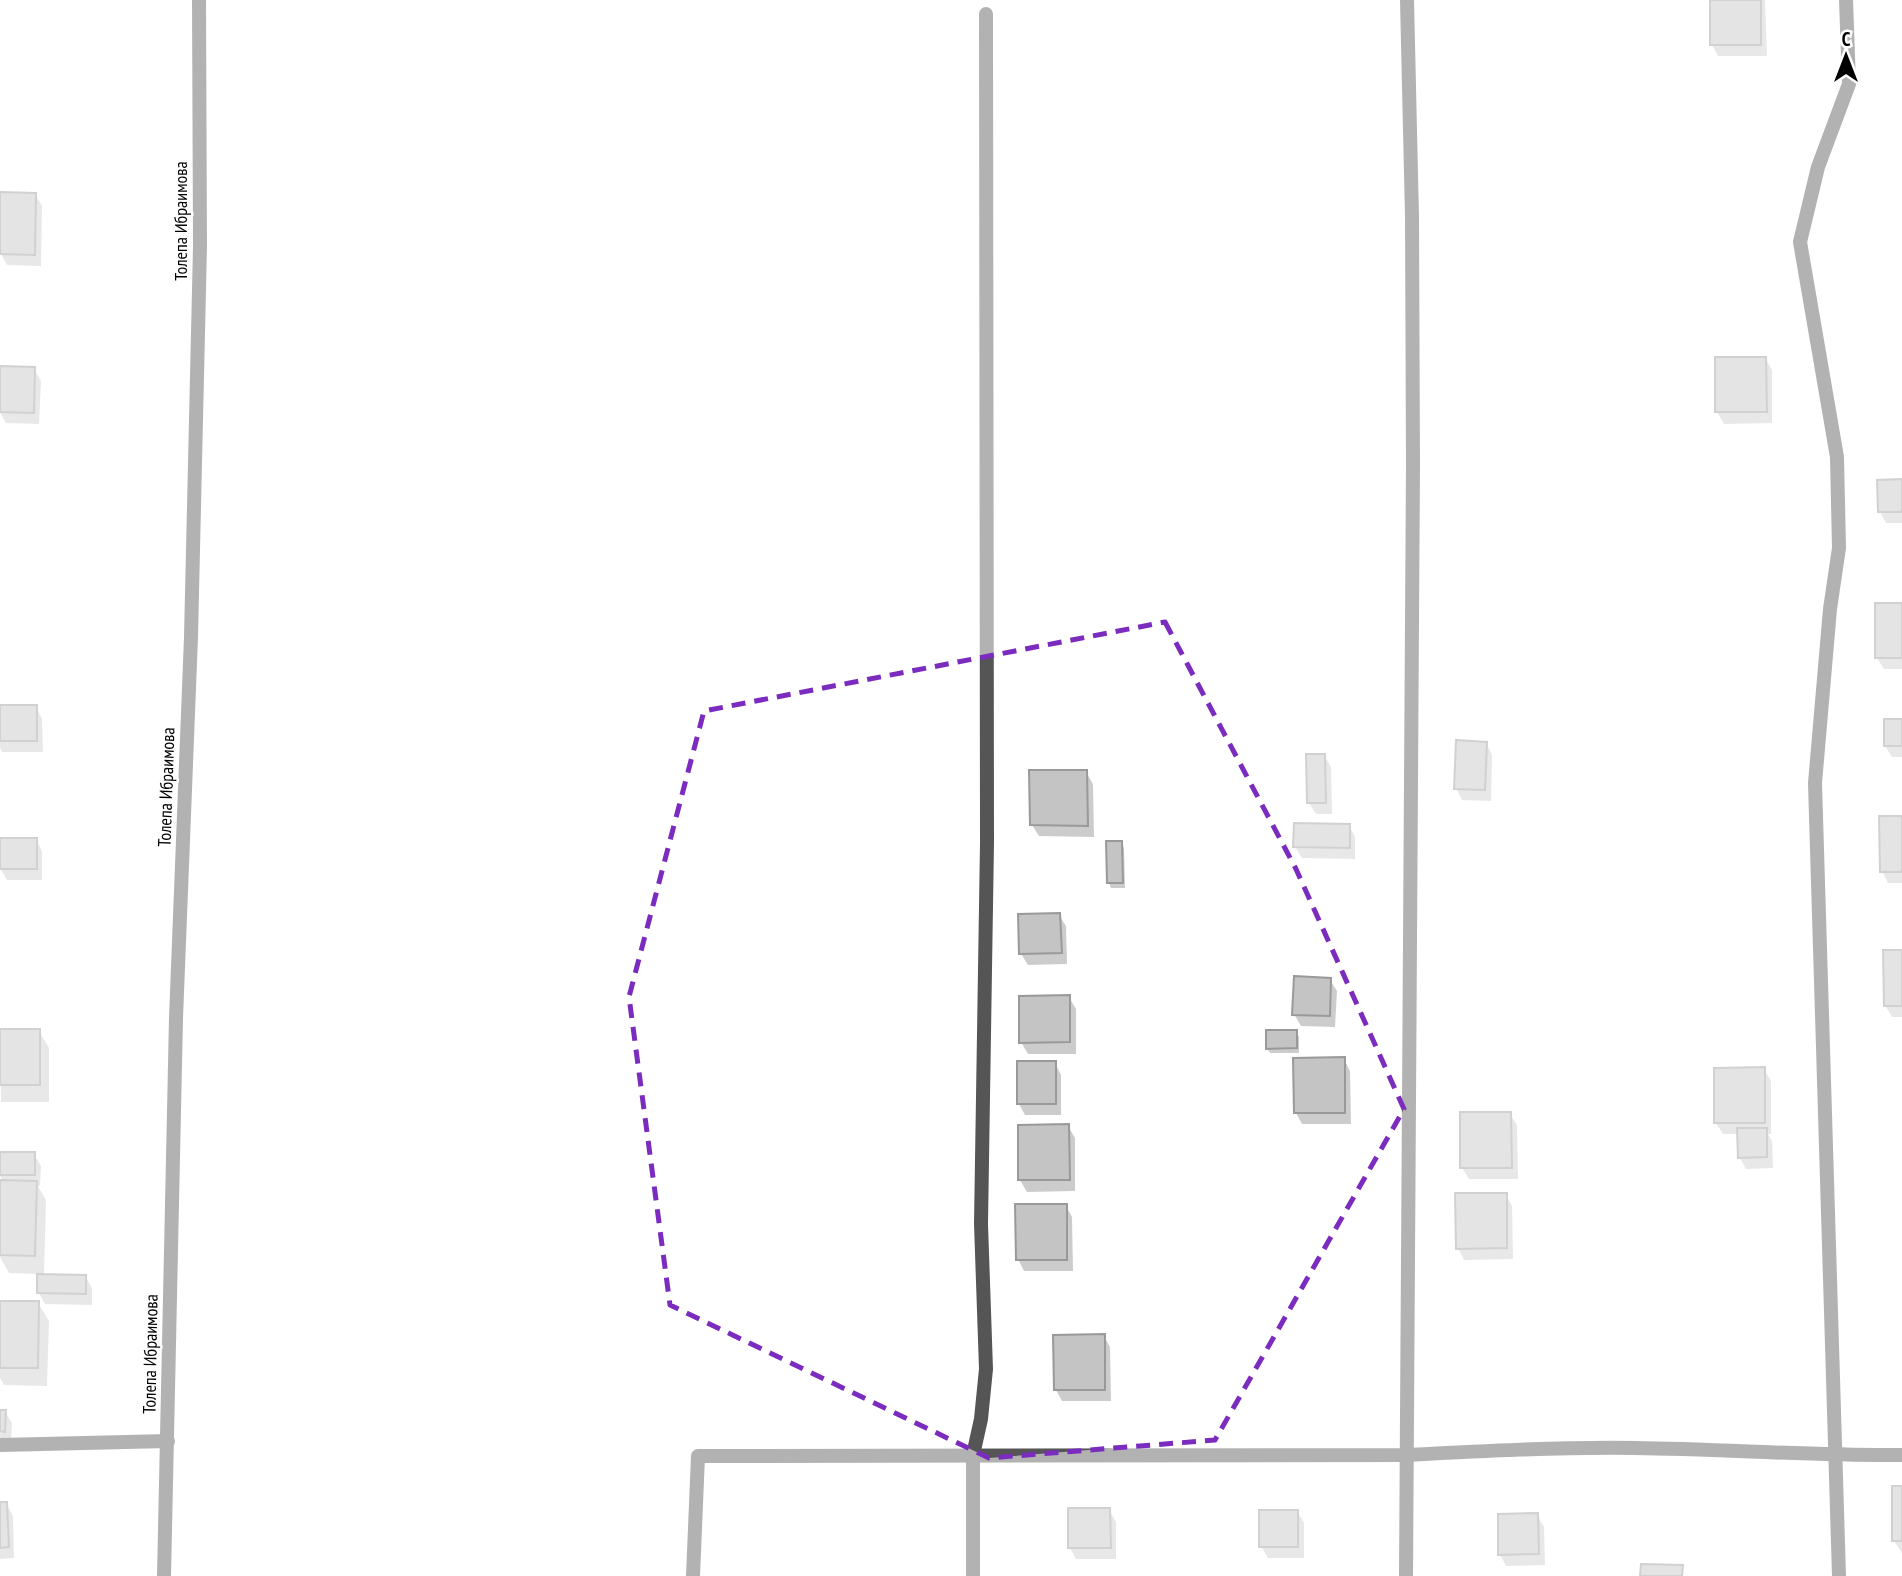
<svg xmlns="http://www.w3.org/2000/svg" width="1902" height="1576" viewBox="0 0 1902 1576" font-family="'PT Sans Narrow',sans-serif">
  <style>
    .shadow { fill: #0003 }
    .building { fill: #c4c4c4; stroke: #999; stroke-width: 2 }
    .lines { fill: none; stroke-linecap: round; stroke-linejoin: round }
    .minor { stroke: #555; stroke-width: 14 }
    .marked { fill: none; stroke: #7b2cbf; stroke-width: 5; stroke-dasharray: 14 9; stroke-linejoin: round }
    .labels { text-anchor: middle; dominant-baseline: central; stroke-width: 5; stroke-linejoin: round; paint-order: stroke }
    .street-label { font-size: 18px; fill: #000; stroke: #fff }
  </style>
  <rect width="100%" height="100%" fill="#fff"/>
  <g class="shadow">
    <polygon points="1711,0 1765,0 1767,56 1718,56 1712,45"/>
    <polygon points="35,194 42,206 41,266 7,265 1,254"/>
    <polygon points="1765,358 1772,370 1772,423 1724,424 1717,412"/>
    <polygon points="1,368 34,369 41,381 39,424 6,423 0,412"/>
    <polygon points="1902,481 1902,523 1886,523 1880,512"/>
    <polygon points="1902,604 1902,669 1884,669 1877,658"/>
    <polygon points="0,707 36,707 42,719 43,752 2,752 0,748"/>
    <polygon points="1902,721 1902,757 1892,757 1885,746"/>
    <polygon points="1486,743 1492,755 1491,801 1462,800 1456,788"/>
    <polygon points="1324,755 1331,767 1332,814 1316,814 1309,803"/>
    <polygon points="1086,772 1093,784 1094,837 1039,836 1032,825"/>
    <polygon points="1902,818 1902,883 1888,883 1882,871"/>
    <polygon points="1349,826 1355,837 1355,859 1302,858 1295,847"/>
    <polygon points="36,839 42,851 42,880 7,880 0,868"/>
    <polygon points="1121,843 1124,848 1125,888 1111,888 1109,883"/>
    <polygon points="1059,915 1066,926 1067,964 1028,965 1021,954"/>
    <polygon points="1902,952 1902,1017 1892,1017 1885,1005"/>
    <polygon points="1330,980 1337,991 1335,1027 1301,1026 1294,1014"/>
    <polygon points="1069,997 1076,1009 1076,1054 1028,1054 1021,1042"/>
    <polygon points="0,1031 39,1031 49,1048 49,1102 1,1102"/>
    <polygon points="1296,1031 1299,1037 1299,1053 1270,1053 1267,1048"/>
    <polygon points="1344,1059 1350,1071 1351,1124 1302,1124 1296,1113"/>
    <polygon points="1055,1063 1061,1075 1061,1115 1025,1115 1019,1104"/>
    <polygon points="1764,1069 1771,1081 1771,1134 1768,1134 1772,1141 1773,1168 1746,1169 1740,1158 1739,1134 1723,1134 1716,1123"/>
    <polygon points="1510,1114 1517,1125 1518,1179 1469,1179 1462,1168"/>
    <polygon points="1068,1126 1075,1138 1075,1191 1027,1192 1020,1180"/>
    <polygon points="0,1153 34,1154 41,1166 40,1186 38,1186 46,1200 44,1276 85,1276 92,1288 92,1305 45,1304 38,1292 39,1274 9,1273 0,1257 0,1203 3,1181 0,1176"/>
    <polygon points="1506,1195 1512,1206 1513,1259 1464,1260 1458,1248"/>
    <polygon points="1066,1206 1072,1217 1073,1271 1024,1271 1018,1259"/>
    <polygon points="0,1303 38,1303 49,1321 47,1386 4,1385 0,1378"/>
    <polygon points="1104,1336 1110,1347 1111,1401 1062,1401 1056,1390"/>
    <polygon points="0,1412 5,1412 12,1423 11,1443 0,1442"/>
    <polygon points="1894,1488 1902,1488 1902,1553 1894,1541"/>
    <polygon points="0,1504 6,1504 13,1516 14,1558 0,1559"/>
    <polygon points="1109,1510 1116,1522 1116,1559 1076,1559 1070,1548"/>
    <polygon points="1297,1511 1304,1523 1304,1558 1268,1558 1261,1546"/>
    <polygon points="1537,1515 1544,1527 1545,1565 1506,1566 1500,1554"/>
  </g>
  <g class="building">
    <rect x="1710" y="0" width="51" height="45"/>
    <polygon points="0,192 36,193 35,255 0,254"/>
    <polygon points="1715,357 1766,357 1767,412 1715,412"/>
    <polygon points="0,366 35,367 34,413 0,412"/>
    <polygon points="1902,479 1902,512 1878,512 1877,480"/>
    <rect x="1875" y="603" width="27" height="55"/>
    <rect x="0" y="705" width="37" height="36"/>
    <rect x="1884" y="719" width="18" height="27"/>
    <polygon points="1456,740 1487,742 1485,790 1454,789"/>
    <polygon points="1306,754 1325,754 1326,803 1307,803"/>
    <polygon points="1029,770 1087,770 1088,826 1030,825"/>
    <polygon points="1879,816 1902,816 1902,872 1880,872"/>
    <polygon points="1294,823 1350,824 1350,848 1293,847"/>
    <rect x="0" y="838" width="37" height="31"/>
    <polygon points="1106,841 1122,841 1123,883 1107,883"/>
    <polygon points="1060,913 1062,953 1019,954 1018,914"/>
    <polygon points="1883,950 1902,950 1902,1006 1884,1006"/>
    <polygon points="1294,976 1331,978 1330,1016 1292,1015"/>
    <polygon points="1070,995 1070,1042 1019,1043 1019,996"/>
    <rect x="0" y="1029" width="40" height="56"/>
    <polygon points="1266,1030 1297,1030 1297,1048 1266,1049"/>
    <polygon points="1345,1057 1345,1113 1294,1113 1293,1058"/>
    <rect x="1017" y="1061" width="39" height="43"/>
    <polygon points="1765,1067 1765,1123 1714,1123 1714,1068"/>
    <polygon points="1460,1112 1511,1112 1512,1168 1460,1168"/>
    <polygon points="1069,1124 1070,1180 1018,1180 1018,1125"/>
    <polygon points="1737,1128 1767,1128 1767,1157 1738,1158"/>
    <rect x="0" y="1152" width="35" height="23"/>
    <polygon points="0,1180 37,1181 35,1256 0,1255"/>
    <polygon points="1455,1193 1507,1193 1507,1248 1456,1249"/>
    <polygon points="1015,1204 1067,1204 1067,1260 1016,1260"/>
    <polygon points="37,1274 86,1275 86,1294 37,1293"/>
    <polygon points="0,1301 39,1301 38,1368 0,1368"/>
    <polygon points="1105,1334 1105,1390 1054,1390 1053,1335"/>
    <polygon points="0,1410 6,1410 5,1432 0,1431"/>
    <rect x="1892" y="1486" width="10" height="55"/>
    <polygon points="0,1502 7,1502 9,1547 0,1548"/>
    <polygon points="1068,1508 1110,1508 1111,1548 1068,1548"/>
    <rect x="1259" y="1510" width="39" height="37"/>
    <polygon points="1538,1513 1539,1554 1498,1555 1498,1514"/>
    <polygon points="1641,1564 1683,1565 1682,1576 1640,1576"/>
  </g>
  <g class="lines">
    <g class="minor">
      <polyline points="0,1445 168,1441"/>
      <polyline points="164,1576 176,1018 191,637 200,246 199,0"/>
      <path d="M693,1576l5,-120 708,-1c76,-4 152,-8 229,-7 89,1 178,8 267,7"/>
      <polyline points="973,1576 973,1455 981,1419 986,1369 981,1224 987,843 986,14"/>
      <polyline points="1406,1576 1413,465 1412,217 1407,0"/>
      <polyline points="1839,1576 1815,783 1830,609 1839,548 1837,457 1800,242 1818,167 1849,84 1846,0"/>
    </g>
  </g>
  <path d="M0 0H1902V1576H0ZM1165,622l131,247 108,240 -189,331 -226,18 -319,-153 -41,-308 75,-286z" fill="#fff" fill-opacity=".55" fill-rule="evenodd"/>
  <path class="marked" d="M1165,622l131,247 108,240 -189,331 -226,18 -319,-153 -41,-308 75,-286z"/>
  <g class="labels">
    <g class="street-label">
      <text transform="translate(180 221) rotate(-90)">Толепа Ибраимова</text>
      <text transform="translate(166 787) rotate(-88)">Толепа Ибраимова</text>
      <text transform="translate(150 1354) rotate(-89)">Толепа Ибраимова</text>
    </g>
  </g>
  <g transform="translate(1846 56)" stroke="#ffffff" stroke-width="5" paint-order="stroke">
  <path d="M0-5L12 26L0 18L-12 26Z" fill="#000000"/>
  <text y="-10" font-size="19" font-weight="bold" text-anchor="middle" fill="#000000">С</text>
  </g>
</svg>
